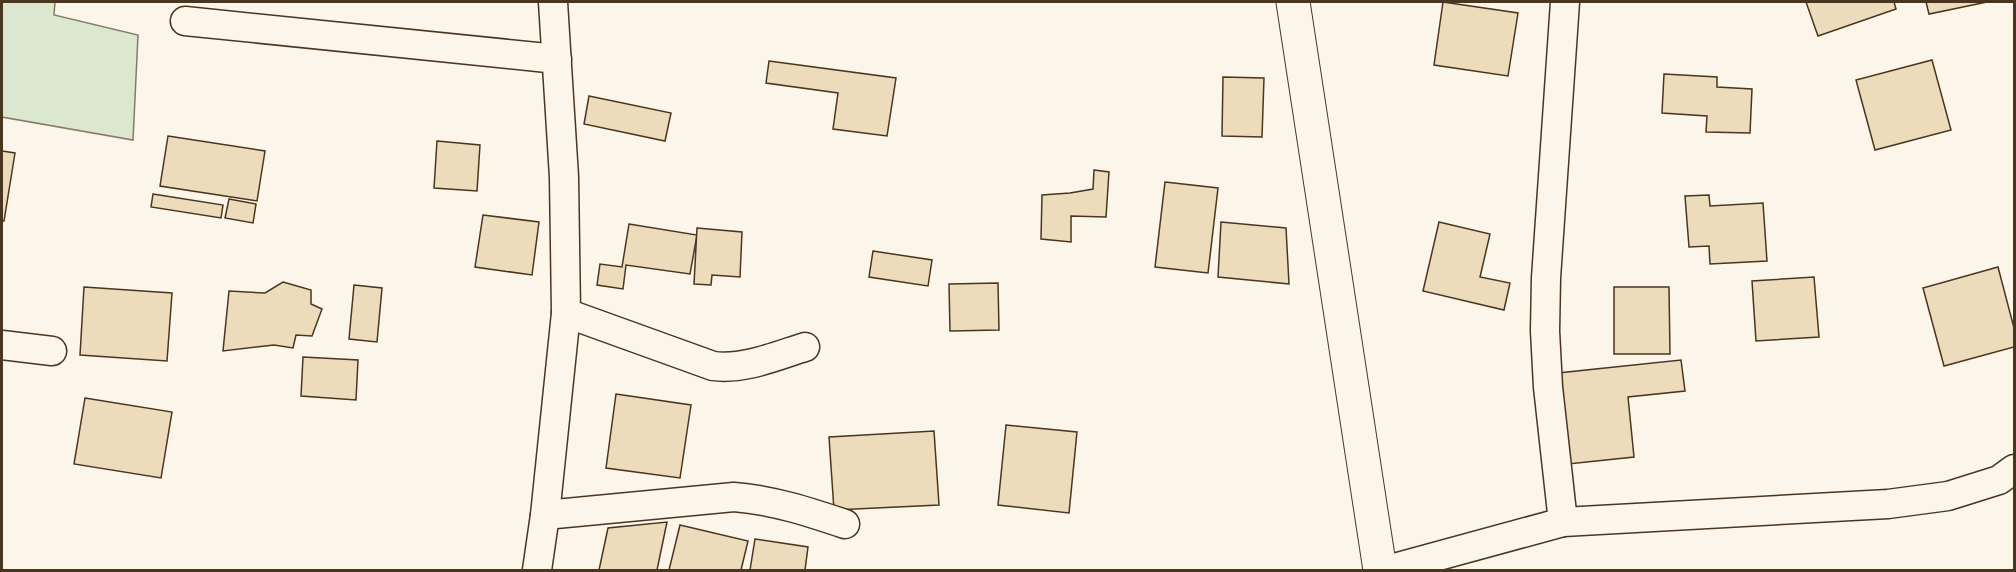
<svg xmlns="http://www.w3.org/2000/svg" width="2016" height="572" viewBox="0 0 2016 572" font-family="'Fira Sans Condensed',sans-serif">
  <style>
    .green { fill: #dce7d0; stroke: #887966; stroke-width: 1.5 }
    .building { fill: #ecdcbc; stroke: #4a3520; stroke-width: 1.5 }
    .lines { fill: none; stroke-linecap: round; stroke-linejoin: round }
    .minor-casing { stroke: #4a3520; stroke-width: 31 }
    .secondary-casing { stroke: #4a3520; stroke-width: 35 }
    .minor { stroke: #fbf6e9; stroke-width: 28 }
    .secondary { stroke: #fbf6e9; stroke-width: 33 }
  </style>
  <rect width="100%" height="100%" fill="#fbf6e9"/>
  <polygon class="green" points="2,2 55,2 54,15 138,35 133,140 2,117"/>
  <g class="building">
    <polygon points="1443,2 1518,13 1508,76 1434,65"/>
    <polygon points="1806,2 1894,2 1896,9 1818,36"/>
    <polygon points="1926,2 1987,2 1929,14"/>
    <polygon points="1932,60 1951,130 1875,150 1856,80"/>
    <polygon points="769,61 896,78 887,136 833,129 838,93 766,83"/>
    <polygon points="1664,74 1717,77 1717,87 1752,89 1750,133 1706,132 1707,116 1662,113"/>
    <polygon points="1223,77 1264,78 1262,137 1222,136"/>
    <polygon points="589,96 671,113 665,141 584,124"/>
    <polygon points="168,136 265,151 257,201 160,186"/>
    <polygon points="437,141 480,145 477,191 434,188"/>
    <polygon points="2,151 15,153 4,221 2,221"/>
    <polygon points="1094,170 1109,172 1106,217 1071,216 1071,242 1041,239 1042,195 1070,193 1093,189"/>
    <polygon points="1165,182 1218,188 1208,273 1155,267"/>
    <polygon points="153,194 223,205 221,218 151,207"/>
    <polygon points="1709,195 1710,206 1763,203 1767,261 1710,264 1709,246 1689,247 1685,196"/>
    <polygon points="229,199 256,204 253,223 225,218"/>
    <polygon points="483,215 539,222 532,275 475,267"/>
    <polygon points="1221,222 1286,228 1289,284 1218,277"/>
    <polygon points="1439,222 1490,234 1480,277 1510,283 1504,310 1423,291"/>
    <polygon points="629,224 697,235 690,274 626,265 623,289 597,285 600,264 622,267"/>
    <polygon points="697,228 742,232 740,277 712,275 711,285 694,284"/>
    <polygon points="873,251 932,260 928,286 869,277"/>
    <polygon points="1998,267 2014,328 2014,347 1944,366 1923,288"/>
    <polygon points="1814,277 1819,337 1756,341 1752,281"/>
    <polygon points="283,282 311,290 311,304 322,309 312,336 296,335 293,348 274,345 223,351 229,291 265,293"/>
    <polygon points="998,283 999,330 950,331 949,284"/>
    <polygon points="354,285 382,288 377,342 349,339"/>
    <polygon points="84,287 172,293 167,361 80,355"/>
    <polygon points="1614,287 1669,287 1670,354 1614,354"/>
    <polygon points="303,357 358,360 356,400 301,396"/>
    <polygon points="1681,360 1685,391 1628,397 1634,457 1568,464 1558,373"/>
    <polygon points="616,394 691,405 680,478 606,468"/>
    <polygon points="85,398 172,412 161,478 74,464"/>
    <polygon points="1006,425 1077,432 1069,513 998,505"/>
    <polygon points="934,431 939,505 834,510 829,437"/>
    <polygon points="667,522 657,570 599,570 608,528"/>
    <polygon points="680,525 748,541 741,570 669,570"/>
    <polygon points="755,539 808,547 805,570 750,570"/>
  </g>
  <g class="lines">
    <defs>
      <g id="minor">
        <polyline points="185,21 557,59"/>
        <path d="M566,313l147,53c31,4 63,-10 92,-19"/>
        <polyline points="2,345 52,351"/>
        <path d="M545,515l189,-18c39,3 75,15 111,27"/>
        <polyline points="1563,522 1888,504 1948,496 1999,480 2014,469"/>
        <polyline points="537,570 545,515 566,313 564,177 553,2"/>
        <polyline points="1387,570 1563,522 1548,387 1545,331 1546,278 1565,2"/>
      </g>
      <polyline id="secondary" points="1293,2 1380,570"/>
    </defs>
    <use href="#minor" class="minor-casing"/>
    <use href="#secondary" class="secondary-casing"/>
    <use href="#minor" class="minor"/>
    <use href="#secondary" class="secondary"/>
  </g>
  <rect width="2016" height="572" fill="none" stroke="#4a3520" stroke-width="6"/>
</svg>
